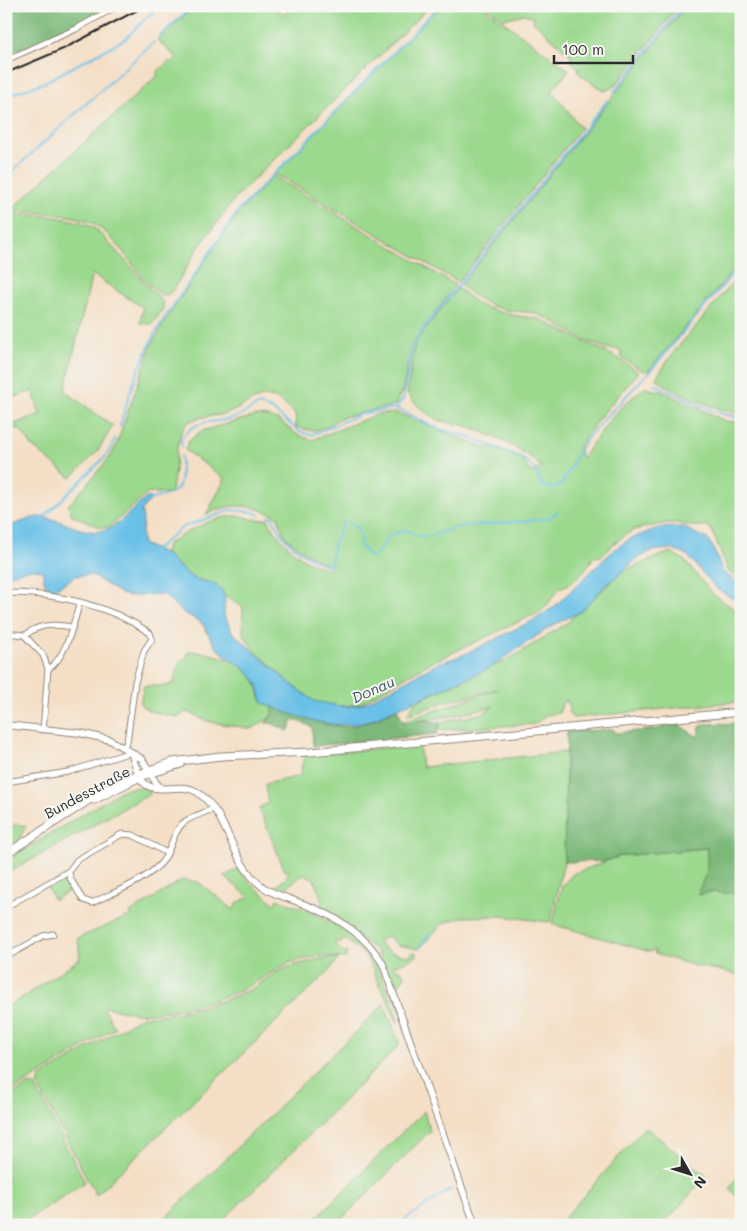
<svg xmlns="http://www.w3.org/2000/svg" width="747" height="1231" viewBox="0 0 747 1231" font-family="Mali,sans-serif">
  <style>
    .green { fill: #9bd98e; stroke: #63825c }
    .forest { fill: #7cb979; stroke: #547252 }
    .water { fill: #6bc1e7; stroke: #4b7689 }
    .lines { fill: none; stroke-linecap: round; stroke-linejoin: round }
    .stream { stroke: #6bc1e7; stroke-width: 2 }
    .minor-casing { stroke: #908578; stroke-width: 7 }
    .tertiary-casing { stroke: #908578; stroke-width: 8 }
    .secondary-casing { stroke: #908578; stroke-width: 9 }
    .minor { stroke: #fff; stroke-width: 5 }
    .tertiary { stroke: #fff; stroke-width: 6 }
    .secondary { stroke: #fff; stroke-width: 7 }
    .rail { stroke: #2b2b2b; stroke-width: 2 }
    .labels { text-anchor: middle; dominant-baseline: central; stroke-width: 4; stroke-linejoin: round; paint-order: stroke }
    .street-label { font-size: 14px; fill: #2b2b2b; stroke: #f6f6f2 }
    .water-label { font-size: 15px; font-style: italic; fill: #3e5863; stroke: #f6f6f2 }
  </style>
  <rect width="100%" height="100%" fill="#f6f6f2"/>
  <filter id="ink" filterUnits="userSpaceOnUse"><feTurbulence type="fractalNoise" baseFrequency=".02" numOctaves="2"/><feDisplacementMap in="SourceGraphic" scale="10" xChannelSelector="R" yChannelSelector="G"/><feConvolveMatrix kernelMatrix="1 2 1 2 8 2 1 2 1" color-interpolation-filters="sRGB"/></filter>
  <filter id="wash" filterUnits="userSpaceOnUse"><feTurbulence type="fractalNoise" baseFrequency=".0096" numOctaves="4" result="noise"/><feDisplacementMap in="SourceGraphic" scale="20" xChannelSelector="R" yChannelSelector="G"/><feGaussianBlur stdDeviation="1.12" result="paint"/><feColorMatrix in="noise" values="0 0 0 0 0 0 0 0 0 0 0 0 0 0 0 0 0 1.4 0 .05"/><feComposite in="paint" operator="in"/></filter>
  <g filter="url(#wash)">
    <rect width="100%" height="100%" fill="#f4dfc6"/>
    <g class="green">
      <path d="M195,6h79l10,8 7,-8h139l-194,191 -37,50 -26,43 -8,7c-28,-17 -41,-53 -69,-72 -18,-12 -60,-12 -83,-14l1,-4 144,-132 -2,-2 13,-12 2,2 6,-5 -20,-18z"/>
      <polygon points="440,6 482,6 569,70 552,91 581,128 458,282 275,174"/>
      <polygon points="486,6 679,6 614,87 604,91 577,72 579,69 571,61 571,56 533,21 534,17 524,14 503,19"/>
      <path d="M686,6h55v255l-92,109 -6,1 -21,-13 -2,-9c-21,4 -61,-26 -81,-34 -9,-4 -18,-3 -27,-4 -21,-3 -36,-12 -51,-26z"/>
      <path d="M273,176l182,109 -43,60 -9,44 -8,16 -55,13 -12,8 -15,5 -17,-4 -1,-13c-7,-6 -15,-16 -25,-17 -15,-2 -29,12 -42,16 -14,5 -38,1 -45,16 -10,20 -5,43 -13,64h-22l-39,34h-9l-28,-12 -4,-9 43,-50 6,-13 34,-97 13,-23 59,-89 20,-26z"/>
      <path d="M6,213c28,3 65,2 90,16l67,73v7l-11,15 -12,-1 3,-15 -51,-34 -27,117 48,35 -16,26 -26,26 -38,-31 -14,-19 -3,2 -1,-6 25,-10 -7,-23 -27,9z"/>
      <path d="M741,273v141c-20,-3 -70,-22 -85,-36l17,-25z"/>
      <path d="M458,288l19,16 7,3 22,7 33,5 77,38 23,15 -44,51 -17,25 4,10c19,-25 35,-53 63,-70l19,4 61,29 16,2v158l-13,-10 -16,-40 -4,-5h-21l-8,-3h-13l-33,7 -20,14 -11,12 -9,1c-2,7 -16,22 -22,26 -3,2 -8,3 -11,5 -7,7 -11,17 -20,24l-116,54 -63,37 -15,3 -17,-1 -15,-4 -23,-17 -37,-34 -11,-17v-26l-18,-10 -4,-8 -7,-5 -22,-6 -27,-24 2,-10c21,-12 45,-28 70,-28 12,0 16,6 31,3 13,24 33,45 62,50l-2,-5c-10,-2 -36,-20 -43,-28 -3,-5 -5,-13 -7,-19 -24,-12 -48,-16 -72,-2l19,-36 -40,-29 3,-8 13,-11 54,-15 14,1 11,4 16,13 16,6 66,-26 19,-1 88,35 6,-1 30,11 10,15 11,-6c-19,-18 -46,-30 -70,-39 -10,-4 -20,-4 -30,-7 -14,-4 -27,-17 -35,-28l7,-45 5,-11z"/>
      <polygon points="670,552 684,560 714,595 741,614 741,704 735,702 573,718 568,712 570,709 567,700 563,702 559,713 546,715 535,724 439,730 440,722 481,714 494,706 456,715 403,723 404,721 498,689 448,701 407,715 415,702 511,658 567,623 623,571"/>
      <path d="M189,651c25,3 54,7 67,32 3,6 3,13 6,19l11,5 -1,9 -20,13c-13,-3 -27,-4 -41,-7 -10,-2 -16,-9 -26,-10l-6,5 -30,-6 -9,-7 4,-18h23l7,-3 5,-21 7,-4z"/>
      <path d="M419,745l3,22 144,-15 -2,110 -14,60 -49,-6 -38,1 -20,6 -24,26 -22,-4 -8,-9 -12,5c8,11 20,14 34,15l1,-4h3l2,4 -19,9 -3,-1 -1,4 9,4 2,4 -9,13 16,47 -3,-2 -32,-83 -56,-42 1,-8 -8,-22 -10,-5 -24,18 -7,-3 14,-12 2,-7 -4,1 -26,-63 9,-5 -3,-19 35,-8 3,-16 4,-5z"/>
      <polygon points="141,787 151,793 6,874 6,861 124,789"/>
      <polygon points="16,824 26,826 18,841 6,849 6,831"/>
      <polygon points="708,848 707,871 698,895 710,892 741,894 741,975 696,966 655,954 654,949 651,952 552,924 562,886 573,874 620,856"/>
      <path d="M239,869l11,14 25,21 2,-5c54,19 92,38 112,95 3,9 7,19 9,29l-32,-67 -21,-17 -4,4 -3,-3 -3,5 9,8 3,-1 -1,6 -27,-2 -31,7 -46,27 -27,10 -34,9 -39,5 -39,-7 12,21 -109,67v-87l74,-49 -2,-21 54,-23 -2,-2 52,-33 16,2 36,28 3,-7 12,-6 -25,-21z"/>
      <polygon points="65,876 72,889 54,900 47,887"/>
      <polygon points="339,958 329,971 96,1195 38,1086 40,1077 141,1017 177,1013 219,1002 250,990 275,973 291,966 321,959"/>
      <polygon points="384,1004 399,1042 398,1047 218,1225 158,1225"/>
      <polygon points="29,1084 35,1086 85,1182 19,1225 7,1225 6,1099"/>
      <polygon points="424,1111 430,1131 336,1225 309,1225"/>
      <polygon points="645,1127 706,1176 663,1225 558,1225"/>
      <polygon points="741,1172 741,1199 729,1189"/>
    </g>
    <g class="forest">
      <polygon points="6,6 111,6 58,34 6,54"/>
      <path d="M273,707c26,7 52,22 80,19 15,-2 30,-11 44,-17l7,14 20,-3 16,2 -3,12 -124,12 -1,-19 -18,-8 -6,12 -17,-8h-6l7,-7z"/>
      <polygon points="741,723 741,894 710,892 697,895 707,871 707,848 620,856 605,861 564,862 567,732 613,729 616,733 659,729 668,724 679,725 698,737 700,727 704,724"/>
    </g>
    <path class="water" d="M148,497l3,2 -10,12c5,12 -2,21 2,33l22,10 27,24 22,6 7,5 4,8 -1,18 9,18 58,51 23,17 32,6 16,-3 16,-8 59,-32 26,-9 73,-36 18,-12 61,-58 15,-10 28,-11 24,-1 25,12 6,8 9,24 19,15v18l-25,-16 -29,-33 -17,-6 -18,2 -15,8 -33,28 -24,25 -27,13 -65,44 -122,53c-34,9 -73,-6 -104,-20l-5,-19 -11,-13 -29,-21 -15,-26 -21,-12 -18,-17 -35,2 -7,-2 -29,-19 -16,1 -23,14c-8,-4 -10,-9 -10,-18 -10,-8 -25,2 -37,3v-49c12,-1 23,-9 34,-9 24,1 48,24 72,10 13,-8 23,-21 36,-30z"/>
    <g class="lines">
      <g class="stream">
        <polyline points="6,13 14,6"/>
        <polyline points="159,37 193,6"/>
        <polyline points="614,92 683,6"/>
        <polyline points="6,96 43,83 125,39 159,6"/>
        <polyline points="6,177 154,42"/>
        <polyline points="654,384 711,410 741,419"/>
        <polyline points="396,408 403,399 412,347 423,329 608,100"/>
        <path d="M120,427c9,-35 22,-70 40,-102l79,-115 200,-204"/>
        <path d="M182,446l-1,-7c16,-21 26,-15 49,-20 9,-2 20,-9 28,-14l13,4 28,22 12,4 50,-21 34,-6 44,21 24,6 58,22 13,11 9,19 11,1 8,-4 18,-35 12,-17 59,-62 90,-106"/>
        <path d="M149,500c33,-10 32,-6 32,-44"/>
        <path d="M268,517h4c4,6 7,14 12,20 7,9 35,29 46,28l4,-22 9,-21c14,2 18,11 17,23l9,11h6l15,-21 16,-5 13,6h12l26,-9 90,-8 10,-7"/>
        <polyline points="43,518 107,455 115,439"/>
        <polyline points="155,550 183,527 231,510 254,512 260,516"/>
        <polyline points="418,949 430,933"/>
        <polyline points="401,1006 412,1036"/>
        <polyline points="397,1225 451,1189"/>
      </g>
    </g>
  </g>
  <g filter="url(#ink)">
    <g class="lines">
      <defs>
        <g id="minor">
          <polyline points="6,60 76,29 117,6"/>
          <path d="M6,593c50,0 103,12 144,40l2,6 -8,12 -9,31 -8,60 -3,5"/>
          <polyline points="6,633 24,635 43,655 48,669 43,730"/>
          <path d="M25,636c12,-13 31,-12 47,-9"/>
          <path d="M48,669c18,-10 26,-48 32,-67"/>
          <polyline points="6,782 68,772 131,752"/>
          <path d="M167,853l-34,-18 -11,-1 -45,26 -8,11 1,7 13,22 9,3c22,-11 54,-22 70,-41 9,-11 10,-28 20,-38 7,-7 22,-11 31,-15"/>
          <polyline points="6,907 69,871"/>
          <polyline points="6,957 43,936 53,934"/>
        </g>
        <g id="tertiary">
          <polyline points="6,725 80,733 110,740 142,759 156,783 161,788"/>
          <path d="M131,752c3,9 6,21 11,29 13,16 39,0 55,11 33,22 32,70 66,95 13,9 29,12 43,18 30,11 61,31 77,59l92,261"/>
        </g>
        <g id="secondary">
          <polyline points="94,800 140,777 181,764"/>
          <polyline points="6,854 117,782 172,762 221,756 310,752 741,712"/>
        </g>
      </defs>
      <use href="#minor" class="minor-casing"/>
      <use href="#tertiary" class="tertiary-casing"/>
      <use href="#secondary" class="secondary-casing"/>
      <use href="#minor" class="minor"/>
      <use href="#tertiary" class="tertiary"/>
      <use href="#secondary" class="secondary"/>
      <polyline class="rail" points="6,73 63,49 145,6"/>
    </g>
  </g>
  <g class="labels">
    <g class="street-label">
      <text transform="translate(87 792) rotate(-28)">Bundesstraße</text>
    </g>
    <g class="water-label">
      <text transform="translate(373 689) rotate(-24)">Donau</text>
    </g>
  </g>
  <rect width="747" height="1231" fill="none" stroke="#f6f6f2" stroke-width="25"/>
  <g transform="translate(690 1174) rotate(129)" stroke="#f6f6f2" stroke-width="4" paint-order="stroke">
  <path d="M0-4L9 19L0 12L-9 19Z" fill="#2b2b2b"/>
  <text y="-8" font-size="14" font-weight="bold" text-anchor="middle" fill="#2b2b2b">N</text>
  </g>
  <path d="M554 55v8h79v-8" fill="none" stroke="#2b2b2b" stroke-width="2.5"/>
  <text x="562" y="55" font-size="15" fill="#2b2b2b" stroke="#f6f6f2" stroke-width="4" paint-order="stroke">100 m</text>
</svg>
